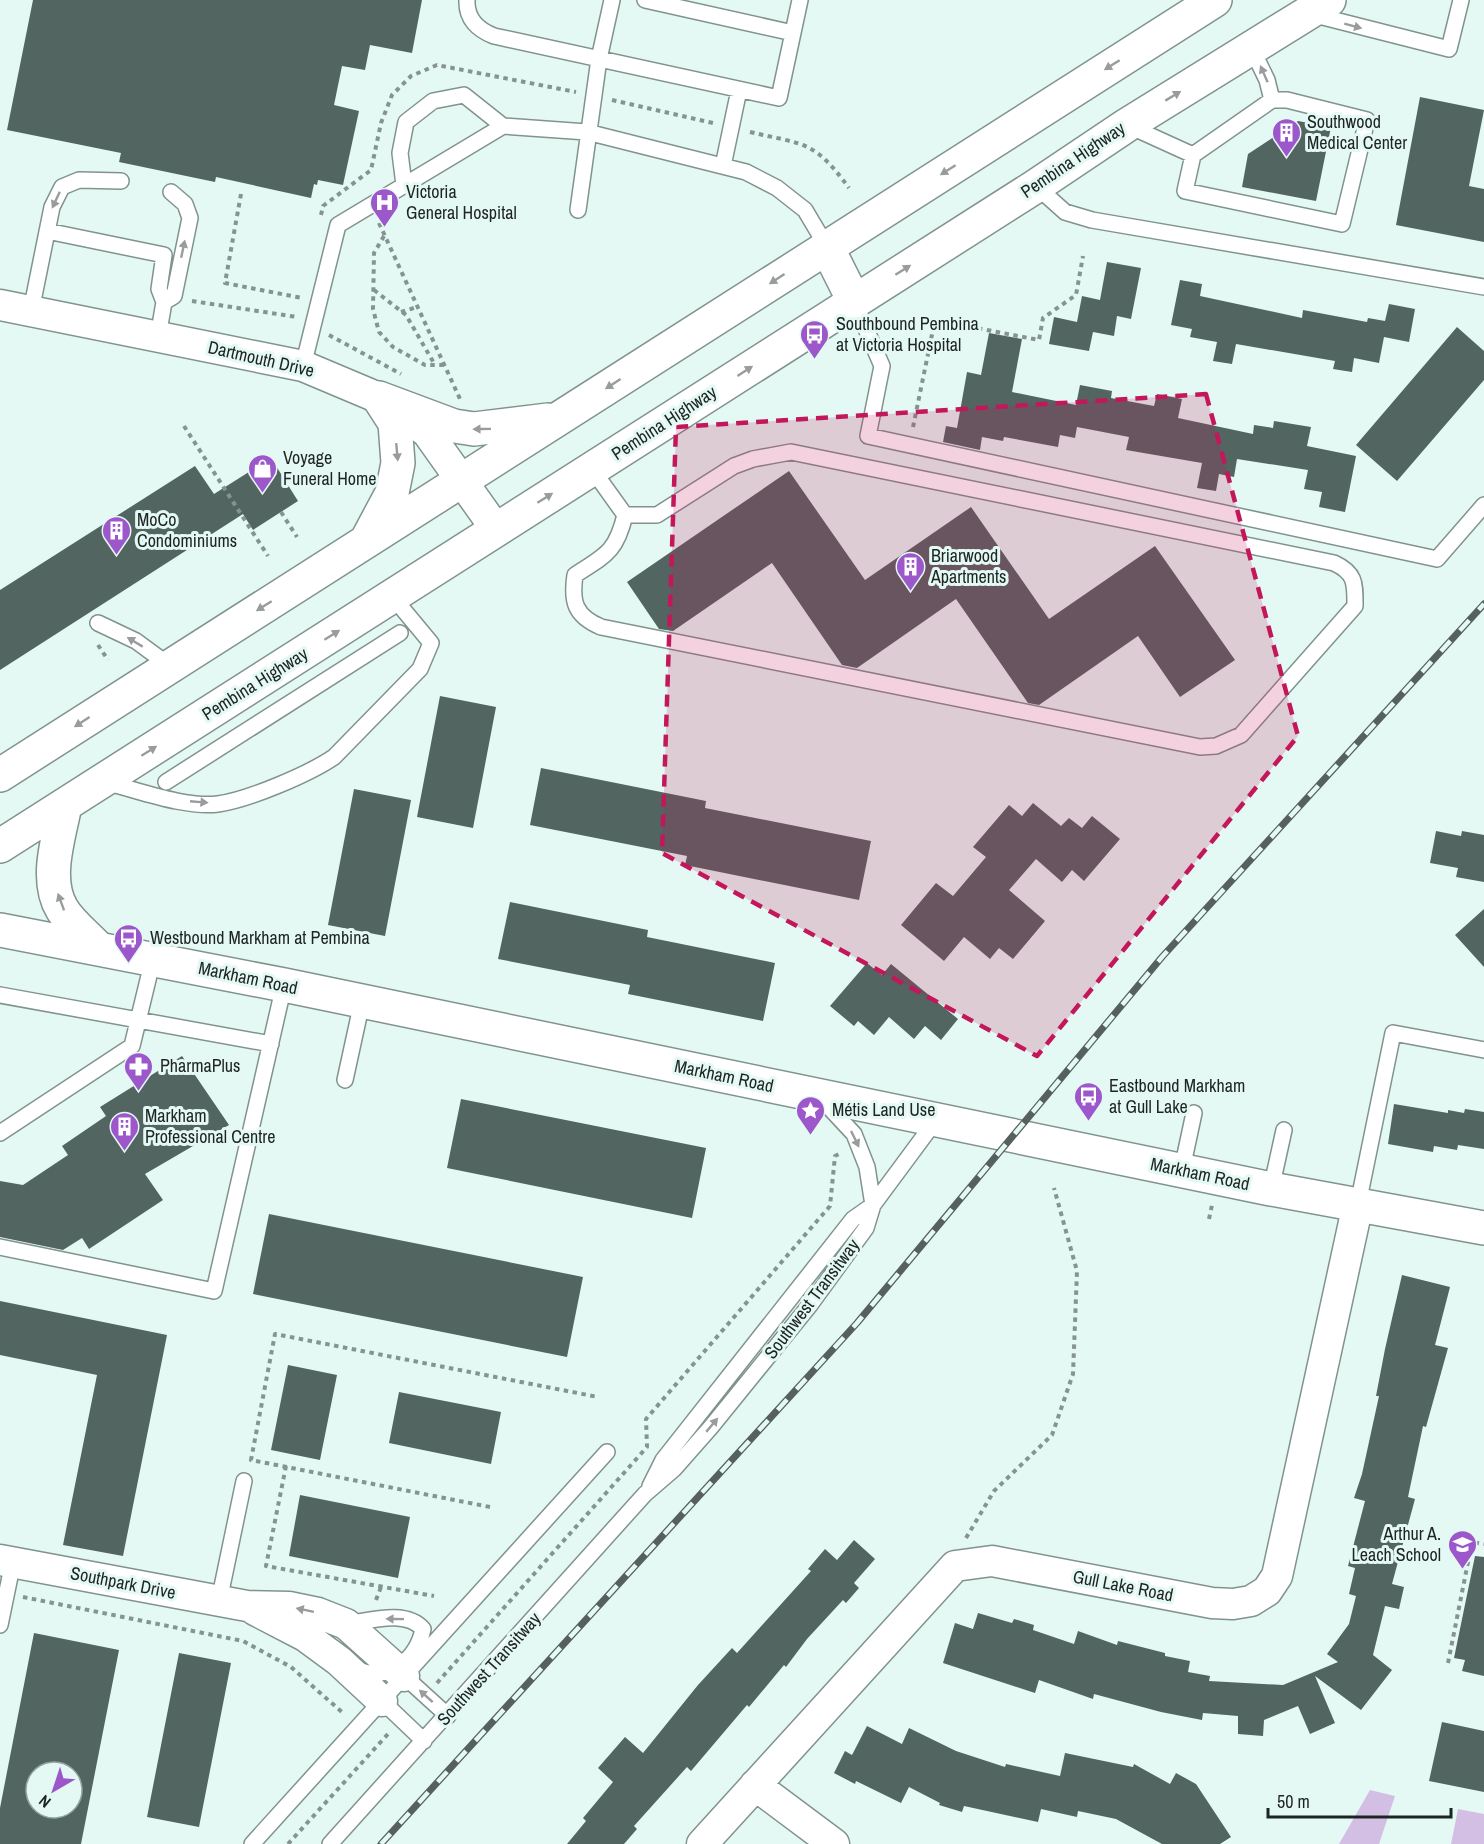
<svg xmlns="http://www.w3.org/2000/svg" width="1484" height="1844" viewBox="0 0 1484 1844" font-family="'Archivo Narrow',sans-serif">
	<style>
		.green { fill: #d3bfe4 }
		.building { fill: #536561; fill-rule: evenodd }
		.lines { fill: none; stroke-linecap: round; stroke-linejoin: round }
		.service-casing { stroke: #80938e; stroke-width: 18 }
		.minor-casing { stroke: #80938e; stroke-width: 33 }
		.tertiary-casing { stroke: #80938e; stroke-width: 36 }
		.primary-casing { stroke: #80938e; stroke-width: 36 }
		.path { stroke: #869490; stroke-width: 4; stroke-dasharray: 4.5 4.5; stroke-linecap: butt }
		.service { stroke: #fff; stroke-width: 15 }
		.minor { stroke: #fff; stroke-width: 30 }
		.tertiary { stroke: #fff; stroke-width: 33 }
		.primary { stroke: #fff; stroke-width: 33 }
		.rail-casing { stroke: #56615e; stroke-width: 7 }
		.rail { stroke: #e5f9f4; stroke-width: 4.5; stroke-dasharray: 14; stroke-linecap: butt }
		.oneway { fill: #999c9c }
		.marked { fill: #c2185b; fill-opacity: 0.2; stroke: #c2185b; stroke-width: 4.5; stroke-dasharray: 12 8; stroke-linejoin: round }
		.labels { text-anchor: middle; stroke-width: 6; stroke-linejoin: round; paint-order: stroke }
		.poi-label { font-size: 18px; fill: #1d2422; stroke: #e5f9f4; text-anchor: start }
		.street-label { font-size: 18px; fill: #1d2422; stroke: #e5f9f4 }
	</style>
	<rect width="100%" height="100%" fill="#e5f9f4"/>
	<!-- green -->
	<path class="green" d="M 1370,1790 L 1395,1796 L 1379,1844 L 1339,1844 Z
		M 1458,1809 L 1484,1814 L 1484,1844 L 1451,1844 Z"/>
	<!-- building -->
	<path class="building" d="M 33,0 L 422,0 L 412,53 L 370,45 L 365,70 L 342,66 L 334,105 L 359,111 L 343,185 L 318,180 L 317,185 L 314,184 L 311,198 L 216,177 L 215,182 L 119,162 L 121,153 L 7,130 Z
		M 1420,97 L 1484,110 L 1469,186 L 1484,189 L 1484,242 L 1396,225 Z
		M 1298,121 L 1331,127 L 1316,201 L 1242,187 L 1248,154 Z
		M 1107,262 L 1141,268 L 1131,319 L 1117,316 L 1114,336 L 1093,332 L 1089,351 L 1049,344 L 1054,317 L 1077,322 L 1082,296 L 1100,300 Z
		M 1180,280 L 1202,284 L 1200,296 L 1302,318 L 1303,310 L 1367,322 L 1368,318 L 1385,321 L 1389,304 L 1415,309 L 1409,342 L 1384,337 L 1379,363 L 1354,358 L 1352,372 L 1333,369 L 1335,361 L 1236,344 L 1232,364 L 1213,361 L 1217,342 L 1190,337 L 1192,329 L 1171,325 Z
		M 1457,327 L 1484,351 L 1484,380 L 1397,481 L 1356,445 Z
		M 989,333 L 1022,339 L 1012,392 L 1076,405 L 1080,385 L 1112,391 L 1111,398 L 1154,406 L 1157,394 L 1182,399 L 1178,418 L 1253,434 L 1254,425 L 1273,428 L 1274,421 L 1311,427 L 1307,446 L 1356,456 L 1345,512 L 1319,507 L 1322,492 L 1304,489 L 1308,470 L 1237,459 L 1234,477 L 1219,474 L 1216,491 L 1197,488 L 1202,463 L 1126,450 L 1129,437 L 1077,427 L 1075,438 L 1060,435 L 1058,447 L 1004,437 L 1003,441 L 982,437 L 980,450 L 943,442 L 946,426 L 957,428 L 967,372 L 981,375 Z
		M 271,458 L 298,501 L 253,530 L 243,514 L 0,670 L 0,590 L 195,466 L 214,494 Z
		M 789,471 L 865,580 L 971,507 L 1049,619 L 1155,546 L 1235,660 L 1180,697 L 1138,636 L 1039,705 L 1028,703 L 956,599 L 857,668 L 842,665 L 772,563 L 673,631 L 659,629 L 627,582 Z
		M 440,696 L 496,707 L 473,828 L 417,817 Z
		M 541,768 L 706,801 L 705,808 L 871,841 L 859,900 L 685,865 L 687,856 L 530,825 Z
		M 354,789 L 411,800 L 385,936 L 328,925 Z
		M 1033,803 L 1061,826 L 1069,818 L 1082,828 L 1092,816 L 1120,839 L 1084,881 L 1072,870 L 1062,882 L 1036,859 L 1009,890 L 1045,921 L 1013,959 L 999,948 L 990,959 L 964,937 L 944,961 L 901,925 L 936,883 L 953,896 L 986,857 L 973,847 L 1009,805 L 1022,816 Z
		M 1436,831 L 1461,836 L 1462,831 L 1484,835 L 1484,882 L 1456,877 L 1458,868 L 1430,863 Z
		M 510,902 L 648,930 L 647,937 L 775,963 L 763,1021 L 628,994 L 630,985 L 498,959 Z
		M 1484,909 L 1484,967 L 1455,935 Z
		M 867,963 L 882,975 L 891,964 L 958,1019 L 941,1040 L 925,1026 L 914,1039 L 889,1017 L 874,1035 L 858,1021 L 854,1026 L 830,1006 Z
		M 182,1056 L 229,1125 L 145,1174 L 163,1200 L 89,1249 L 82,1238 L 63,1250 L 0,1237 L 0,1181 L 23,1185 L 68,1155 L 62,1146 L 106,1116 L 100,1107 Z
		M 461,1099 L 706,1148 L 692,1218 L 447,1168 Z
		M 1394,1104 L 1448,1113 L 1448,1110 L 1464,1113 L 1465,1109 L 1484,1112 L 1484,1149 L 1458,1145 L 1457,1150 L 1434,1146 L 1433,1152 L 1388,1144 Z
		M 269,1214 L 583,1277 L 567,1357 L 253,1294 Z
		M 1402,1275 L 1450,1287 L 1435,1345 L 1448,1348 L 1426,1427 L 1423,1426 L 1408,1497 L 1415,1499 L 1392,1584 L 1404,1587 L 1399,1609 L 1385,1606 L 1373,1655 L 1392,1670 L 1361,1710 L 1315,1676 L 1335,1723 L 1310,1734 L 1298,1706 L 1264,1720 L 1263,1736 L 1238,1734 L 1238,1716 L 1203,1713 L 1202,1720 L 1161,1712 L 1094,1694 L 1093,1699 L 1039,1680 L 1035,1693 L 943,1663 L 955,1623 L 973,1629 L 978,1613 L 1012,1623 L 1014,1619 L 1034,1625 L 1033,1630 L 1074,1644 L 1078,1631 L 1117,1645 L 1118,1641 L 1165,1653 L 1165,1656 L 1190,1661 L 1188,1672 L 1210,1676 L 1209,1681 L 1283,1685 L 1338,1662 L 1327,1654 L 1349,1624 L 1356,1596 L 1349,1594 L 1355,1568 L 1348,1566 L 1365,1501 L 1354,1498 L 1362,1474 L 1379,1396 L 1376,1396 L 1385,1349 Z
		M 0,1301 L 167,1335 L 123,1556 L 63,1545 L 97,1375 L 0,1355 Z
		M 288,1365 L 337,1375 L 320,1460 L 271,1450 Z
		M 399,1392 L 501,1412 L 491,1464 L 389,1443 Z
		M 300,1495 L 410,1517 L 398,1578 L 289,1556 Z
		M 854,1540 L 875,1559 L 854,1583 L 859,1588 L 846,1603 L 843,1600 L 807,1639 L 786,1667 L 784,1665 L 749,1707 L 747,1705 L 691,1771 L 687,1767 L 634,1826 L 637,1829 L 624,1844 L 567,1844 L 586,1821 L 583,1818 L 613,1782 L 598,1768 L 625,1737 L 643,1753 L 698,1685 L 732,1648 L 737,1653 L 811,1571 L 808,1569 L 825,1549 L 837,1560 Z
		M 1475,1556 L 1484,1557 L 1484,1676 L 1462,1671 L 1465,1660 L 1454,1658 Z
		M 34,1633 L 119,1650 L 81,1844 L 0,1844 L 0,1808 ZM 36,1772 L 72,1772 L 72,1808 L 36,1808 Z
		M 179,1653 L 231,1663 L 199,1827 L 147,1817 Z
		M 1442,1722 L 1484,1731 L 1484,1792 L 1429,1781 Z
		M 867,1726 L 902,1744 L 909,1728 L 956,1751 L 1005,1767 L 1006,1764 L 1060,1776 L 1065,1753 L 1133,1767 L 1134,1764 L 1170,1784 L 1176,1773 L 1196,1784 L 1231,1837 L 1220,1844 L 1162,1844 L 1116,1819 L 1078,1811 L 1077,1817 L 1041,1809 L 1038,1822 L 964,1806 L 962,1812 L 939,1805 L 940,1803 L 909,1787 L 901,1803 L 856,1781 L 855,1784 L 834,1773 L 845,1751 L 852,1755 Z"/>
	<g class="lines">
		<defs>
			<path id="service" d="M 467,0 C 466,19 478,30 494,36 L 779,98 L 800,0
				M 645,0 L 793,33
				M 1311,14 L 1449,49 L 1461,0
				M 1252,49 L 1267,80 L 1272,100
				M 1272,100 L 1287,100 L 1367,120 L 1342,224 L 1185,191 L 1193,155 Z
				M 1127,125 L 1193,155
				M 723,166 L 739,90
				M 404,185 L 400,153 L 406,122 L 433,101 L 464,95 L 503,126
				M 1036,186 L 1065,212 L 1092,220 L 1484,287
				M 578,210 L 599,59 L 612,0
				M 47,231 L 164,255 L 159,289 L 164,302 L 158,337
				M 854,301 L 882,366 L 868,436 L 1437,559 L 1484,505
				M 164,302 L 174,296 L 190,218 L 185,204 L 171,192
				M 31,311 L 52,207 L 62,187 L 79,180 L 121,181
				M 303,366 L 338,225 L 503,126 L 587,132 L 746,172 L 777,188 L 805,210 L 827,247
				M 592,469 L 625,515 C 616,552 606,555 575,575 C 571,602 575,616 601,627 L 1200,747 L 1216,746 L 1241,735 L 1355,606 C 1355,584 1356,573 1334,563 L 791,452 L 753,459 L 734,466 L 657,515 L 625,515
				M 98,623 L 136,641 L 170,666
				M 104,782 C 138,790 184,808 218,804 C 248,800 309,774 334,757 L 420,669 L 431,643 L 392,596
				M 166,782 L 400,633
				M 0,995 L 271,1044
				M 345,1080 L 362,1002
				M 0,1133 L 132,1046 L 153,959
				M 1182,1169 L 1194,1113
				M 1271,1189 L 1284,1130
				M 1358,1204 L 1393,1033 L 1484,1050
				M 0,1247 L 214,1291 L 284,985
				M 650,1486 L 663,1460 L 853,1219 L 873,1205 L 936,1120
				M 219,1601 L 244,1481
				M 346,1624 C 369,1621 406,1609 423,1629 C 417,1659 388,1683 358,1670
				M 0,1625 L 13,1562
				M 404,1676 L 448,1716
				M 382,1701 L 424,1741
				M 252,1844 L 607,1452
				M 330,1844 L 645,1494 L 674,1469 L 711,1427 L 810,1305 L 866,1228 L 873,1205 L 867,1167 L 854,1134 L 826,1104"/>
			<path id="minor" d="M 0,305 L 303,366 L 379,398 L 427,432 L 496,529
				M 0,1560 L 247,1606 L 289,1607 L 318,1613 L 346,1624 L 404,1676
				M 255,1610 L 305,1636 L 339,1661 L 382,1701
				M 755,1785 L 834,1844
				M 702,1844 L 955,1566 L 992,1561 L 1212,1603 L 1233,1604 L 1251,1601 L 1267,1591 L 1277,1576 L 1358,1204"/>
			<path id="tertiary" d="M 0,930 L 284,985 L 1271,1189 L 1484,1228"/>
			<path id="primary" d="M 827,247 L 854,301
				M 379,398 L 454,426 L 474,429 L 548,420
				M 368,538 L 392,493 L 398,463 L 395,423 L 379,398
				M 0,775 L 1215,0
				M 65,805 C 59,837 44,879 62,909 C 70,923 86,935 97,947
				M 0,846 L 1036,186 L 1127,125 L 1329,0"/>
		</defs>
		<!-- service casing -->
		<use href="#service" class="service-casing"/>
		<!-- minor casing -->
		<use href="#minor" class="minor-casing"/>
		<!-- tertiary casing -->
		<use href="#tertiary" class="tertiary-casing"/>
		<!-- primary casing -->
		<use href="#primary" class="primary-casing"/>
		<!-- path -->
		<path class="path" d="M 612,100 L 713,123
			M 750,132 C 805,145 814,140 849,188
			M 241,194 L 225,283 L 302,298
			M 321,215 L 323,206 L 371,170 L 381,123 L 392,95 L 411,76 L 437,65 L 576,92
			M 379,223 L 460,399
			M 384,236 L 374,253 L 373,309 L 379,332 L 393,347 L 425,365 L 445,365
			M 374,290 L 406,315 L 435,365
			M 192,301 L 297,317
			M 401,312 L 417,307
			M 329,335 L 401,374
			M 184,426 L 268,556
			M 913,427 L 935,320 L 1039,340 L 1043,318 L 1076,295 L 1083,256
			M 281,512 L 297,537
			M 98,645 L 108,660
			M 1209,1219 L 1212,1205
			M 286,1466 L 266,1566 L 434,1596
			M 490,1507 L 251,1460 L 275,1334 L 598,1397
			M 966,1538 L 994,1491 L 1052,1435 L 1073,1374 L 1077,1271 L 1054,1188
			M 23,1597 L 243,1641 L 291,1667 L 344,1714
			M 376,1600 L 381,1587
			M 1448,1663 L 1472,1542 L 1484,1544
			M 437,1683 L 647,1447 L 646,1419 L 830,1206 L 835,1156 L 841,1153
			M 288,1844 L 388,1734"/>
		<!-- service -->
		<use href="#service" class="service"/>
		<!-- minor -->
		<use href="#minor" class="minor"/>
		<!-- tertiary -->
		<use href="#tertiary" class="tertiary"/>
		<!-- primary -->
		<use href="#primary" class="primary"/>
		<defs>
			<path id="rail" d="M 381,1844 L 857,1323 L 1162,957 L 1484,604"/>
		</defs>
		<!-- rail casing -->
		<use href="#rail" class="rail-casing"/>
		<!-- rail -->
		<use href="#rail" class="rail"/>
	</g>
	<!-- one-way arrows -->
	<defs><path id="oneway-solid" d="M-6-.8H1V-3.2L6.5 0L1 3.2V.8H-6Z" transform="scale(1.5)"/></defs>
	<g class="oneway">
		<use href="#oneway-solid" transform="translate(1353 26) rotate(15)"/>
		<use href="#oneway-solid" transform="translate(1112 65) rotate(148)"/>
		<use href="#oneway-solid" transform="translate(1264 74) rotate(-114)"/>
		<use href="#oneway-solid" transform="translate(1173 96) rotate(-31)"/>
		<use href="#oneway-solid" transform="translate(948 170) rotate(148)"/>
		<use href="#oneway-solid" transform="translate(56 200) rotate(115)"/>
		<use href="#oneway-solid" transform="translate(183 249) rotate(-78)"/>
		<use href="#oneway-solid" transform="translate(903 270) rotate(-32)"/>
		<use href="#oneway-solid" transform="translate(777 279) rotate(147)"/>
		<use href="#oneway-solid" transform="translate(745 371) rotate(-33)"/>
		<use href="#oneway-solid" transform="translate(613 384) rotate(147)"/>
		<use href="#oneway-solid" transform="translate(482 429) rotate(179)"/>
		<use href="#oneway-solid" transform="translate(397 452) rotate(85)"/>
		<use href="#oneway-solid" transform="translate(545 498) rotate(-32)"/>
		<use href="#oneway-solid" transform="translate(264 606) rotate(148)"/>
		<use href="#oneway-solid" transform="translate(332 635) rotate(-32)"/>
		<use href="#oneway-solid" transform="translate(135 642) rotate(-149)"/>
		<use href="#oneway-solid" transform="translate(82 722) rotate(147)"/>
		<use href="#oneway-solid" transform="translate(149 751) rotate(-32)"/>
		<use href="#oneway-solid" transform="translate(199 802) rotate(5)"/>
		<use href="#oneway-solid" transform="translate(61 902) rotate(-110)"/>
		<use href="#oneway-solid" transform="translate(855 1139) rotate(64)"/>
		<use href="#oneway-solid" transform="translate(712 1425) rotate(-50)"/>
		<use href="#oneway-solid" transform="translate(305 1610) rotate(-168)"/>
		<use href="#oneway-solid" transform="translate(395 1619) rotate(-179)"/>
		<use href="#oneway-solid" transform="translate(426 1696) rotate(-138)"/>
	</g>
	<!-- marked area -->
	<path class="marked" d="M 1206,394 L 1298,736 L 1037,1056 L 662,853 L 676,427 Z"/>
	<!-- icons -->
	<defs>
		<symbol id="building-pin" viewBox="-11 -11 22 30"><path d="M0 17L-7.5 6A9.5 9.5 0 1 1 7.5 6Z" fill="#9c57cb" stroke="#e5f9f4"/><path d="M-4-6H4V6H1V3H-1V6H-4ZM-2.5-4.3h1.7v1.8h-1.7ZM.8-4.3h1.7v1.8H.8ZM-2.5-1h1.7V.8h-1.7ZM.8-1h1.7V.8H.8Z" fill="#fff"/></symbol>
		<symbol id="hospital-pin" viewBox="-11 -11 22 30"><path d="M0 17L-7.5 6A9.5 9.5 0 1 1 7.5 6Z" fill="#9c57cb" stroke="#e5f9f4"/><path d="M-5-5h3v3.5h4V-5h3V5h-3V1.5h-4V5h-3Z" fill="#fff"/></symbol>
		<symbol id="bus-pin" viewBox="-11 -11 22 30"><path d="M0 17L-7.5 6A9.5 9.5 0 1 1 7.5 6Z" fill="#9c57cb" stroke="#e5f9f4"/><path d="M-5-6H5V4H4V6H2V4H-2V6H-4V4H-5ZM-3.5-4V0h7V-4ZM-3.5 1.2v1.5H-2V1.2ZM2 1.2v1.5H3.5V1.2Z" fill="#fff"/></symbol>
		<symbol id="shop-pin" viewBox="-11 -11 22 30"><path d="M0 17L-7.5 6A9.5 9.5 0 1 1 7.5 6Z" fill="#9c57cb" stroke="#e5f9f4"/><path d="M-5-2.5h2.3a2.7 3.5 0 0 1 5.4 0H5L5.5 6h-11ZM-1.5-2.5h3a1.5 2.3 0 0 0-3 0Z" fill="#fff"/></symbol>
		<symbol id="pharmacy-pin" viewBox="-11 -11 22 30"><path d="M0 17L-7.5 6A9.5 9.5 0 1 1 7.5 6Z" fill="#9c57cb" stroke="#e5f9f4"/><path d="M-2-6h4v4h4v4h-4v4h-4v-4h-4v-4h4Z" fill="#fff"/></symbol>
		<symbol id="sight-pin" viewBox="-11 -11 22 30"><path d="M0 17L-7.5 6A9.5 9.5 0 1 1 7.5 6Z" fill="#9c57cb" stroke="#e5f9f4"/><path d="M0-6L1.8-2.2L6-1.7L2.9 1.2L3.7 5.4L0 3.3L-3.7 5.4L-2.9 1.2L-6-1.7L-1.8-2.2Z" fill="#fff"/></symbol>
		<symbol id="school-pin" viewBox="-11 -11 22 30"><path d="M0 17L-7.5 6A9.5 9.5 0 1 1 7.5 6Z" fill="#9c57cb" stroke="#e5f9f4"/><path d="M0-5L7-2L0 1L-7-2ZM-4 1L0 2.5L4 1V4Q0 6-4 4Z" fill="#fff"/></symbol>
	</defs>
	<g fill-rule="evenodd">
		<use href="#building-pin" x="1270" y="116" width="33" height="45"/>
		<use href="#hospital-pin" x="368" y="186" width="33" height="45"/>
		<use href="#bus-pin" x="798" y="318" width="33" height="45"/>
		<use href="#shop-pin" x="246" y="452" width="33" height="45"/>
		<use href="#building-pin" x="100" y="514" width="33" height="45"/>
		<use href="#building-pin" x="894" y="550" width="33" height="45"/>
		<use href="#bus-pin" x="112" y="922" width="33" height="45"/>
		<use href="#pharmacy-pin" x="122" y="1050" width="33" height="45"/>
		<use href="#bus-pin" x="1072" y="1080" width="33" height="45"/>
		<use href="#sight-pin" x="794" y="1094" width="33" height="45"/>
		<use href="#building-pin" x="108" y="1110" width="33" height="45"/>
		<use href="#school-pin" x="1446" y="1528" width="33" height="45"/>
	</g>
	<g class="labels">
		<!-- poi labels -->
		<g class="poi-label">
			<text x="1307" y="128">Southwood<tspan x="1307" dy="21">Medical Center</tspan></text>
			<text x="406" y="198">Victoria<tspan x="406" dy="21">General Hospital</tspan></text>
			<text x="836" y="330">Southbound Pembina<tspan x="836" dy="21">at Victoria Hospital</tspan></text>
			<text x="283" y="464">Voyage<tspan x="283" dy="21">Funeral Home</tspan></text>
			<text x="137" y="526">MoCo<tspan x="137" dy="21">Condominiums</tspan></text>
			<text x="931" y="562">Briarwood<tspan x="931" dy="21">Apartments</tspan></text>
			<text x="150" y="944">Westbound Markham at Pembina</text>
			<text x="160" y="1072">PharmaPlus</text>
			<text x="1109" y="1092">Eastbound Markham<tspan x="1109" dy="21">at Gull Lake</tspan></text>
			<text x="832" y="1116">Métis Land Use</text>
			<text x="145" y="1122">Markham<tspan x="145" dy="21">Professional Centre</tspan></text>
			<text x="1441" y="1540" text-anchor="end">Arthur A.<tspan x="1441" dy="21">Leach School</tspan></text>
		</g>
		<!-- street labels -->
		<g class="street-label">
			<text transform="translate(1073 160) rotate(-34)" y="6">Pembina Highway</text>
			<text transform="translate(261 359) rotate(13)" y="6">Dartmouth Drive</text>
			<text transform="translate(664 423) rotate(-33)" y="6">Pembina Highway</text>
			<text transform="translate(255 684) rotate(-32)" y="6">Pembina Highway</text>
			<text transform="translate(248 978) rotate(12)" y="6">Markham Road</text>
			<text transform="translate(724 1076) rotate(12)" y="6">Markham Road</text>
			<text transform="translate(1200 1174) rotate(12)" y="6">Markham Road</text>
			<text transform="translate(812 1299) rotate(-53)" y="6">Southwest Transitway</text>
			<text transform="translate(123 1583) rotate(11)" y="6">Southpark Drive</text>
			<text transform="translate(1123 1586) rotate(11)" y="6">Gull Lake Road</text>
			<text transform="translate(489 1669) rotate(-48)" y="6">Southwest Transitway</text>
		</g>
	</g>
	<!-- north arrow -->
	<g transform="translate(54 1790) rotate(219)"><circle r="28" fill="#e5f9f4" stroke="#95a4a0" stroke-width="1.5"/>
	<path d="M0-4.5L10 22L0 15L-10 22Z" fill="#9c57cb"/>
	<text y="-9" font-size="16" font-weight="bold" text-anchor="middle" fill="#1d2422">N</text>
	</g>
	<!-- scale -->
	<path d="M1268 1808v9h183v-9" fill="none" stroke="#1d2422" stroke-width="3"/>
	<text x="1277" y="1808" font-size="18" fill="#1d2422" stroke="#e5f9f4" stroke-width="4.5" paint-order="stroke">50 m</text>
</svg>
